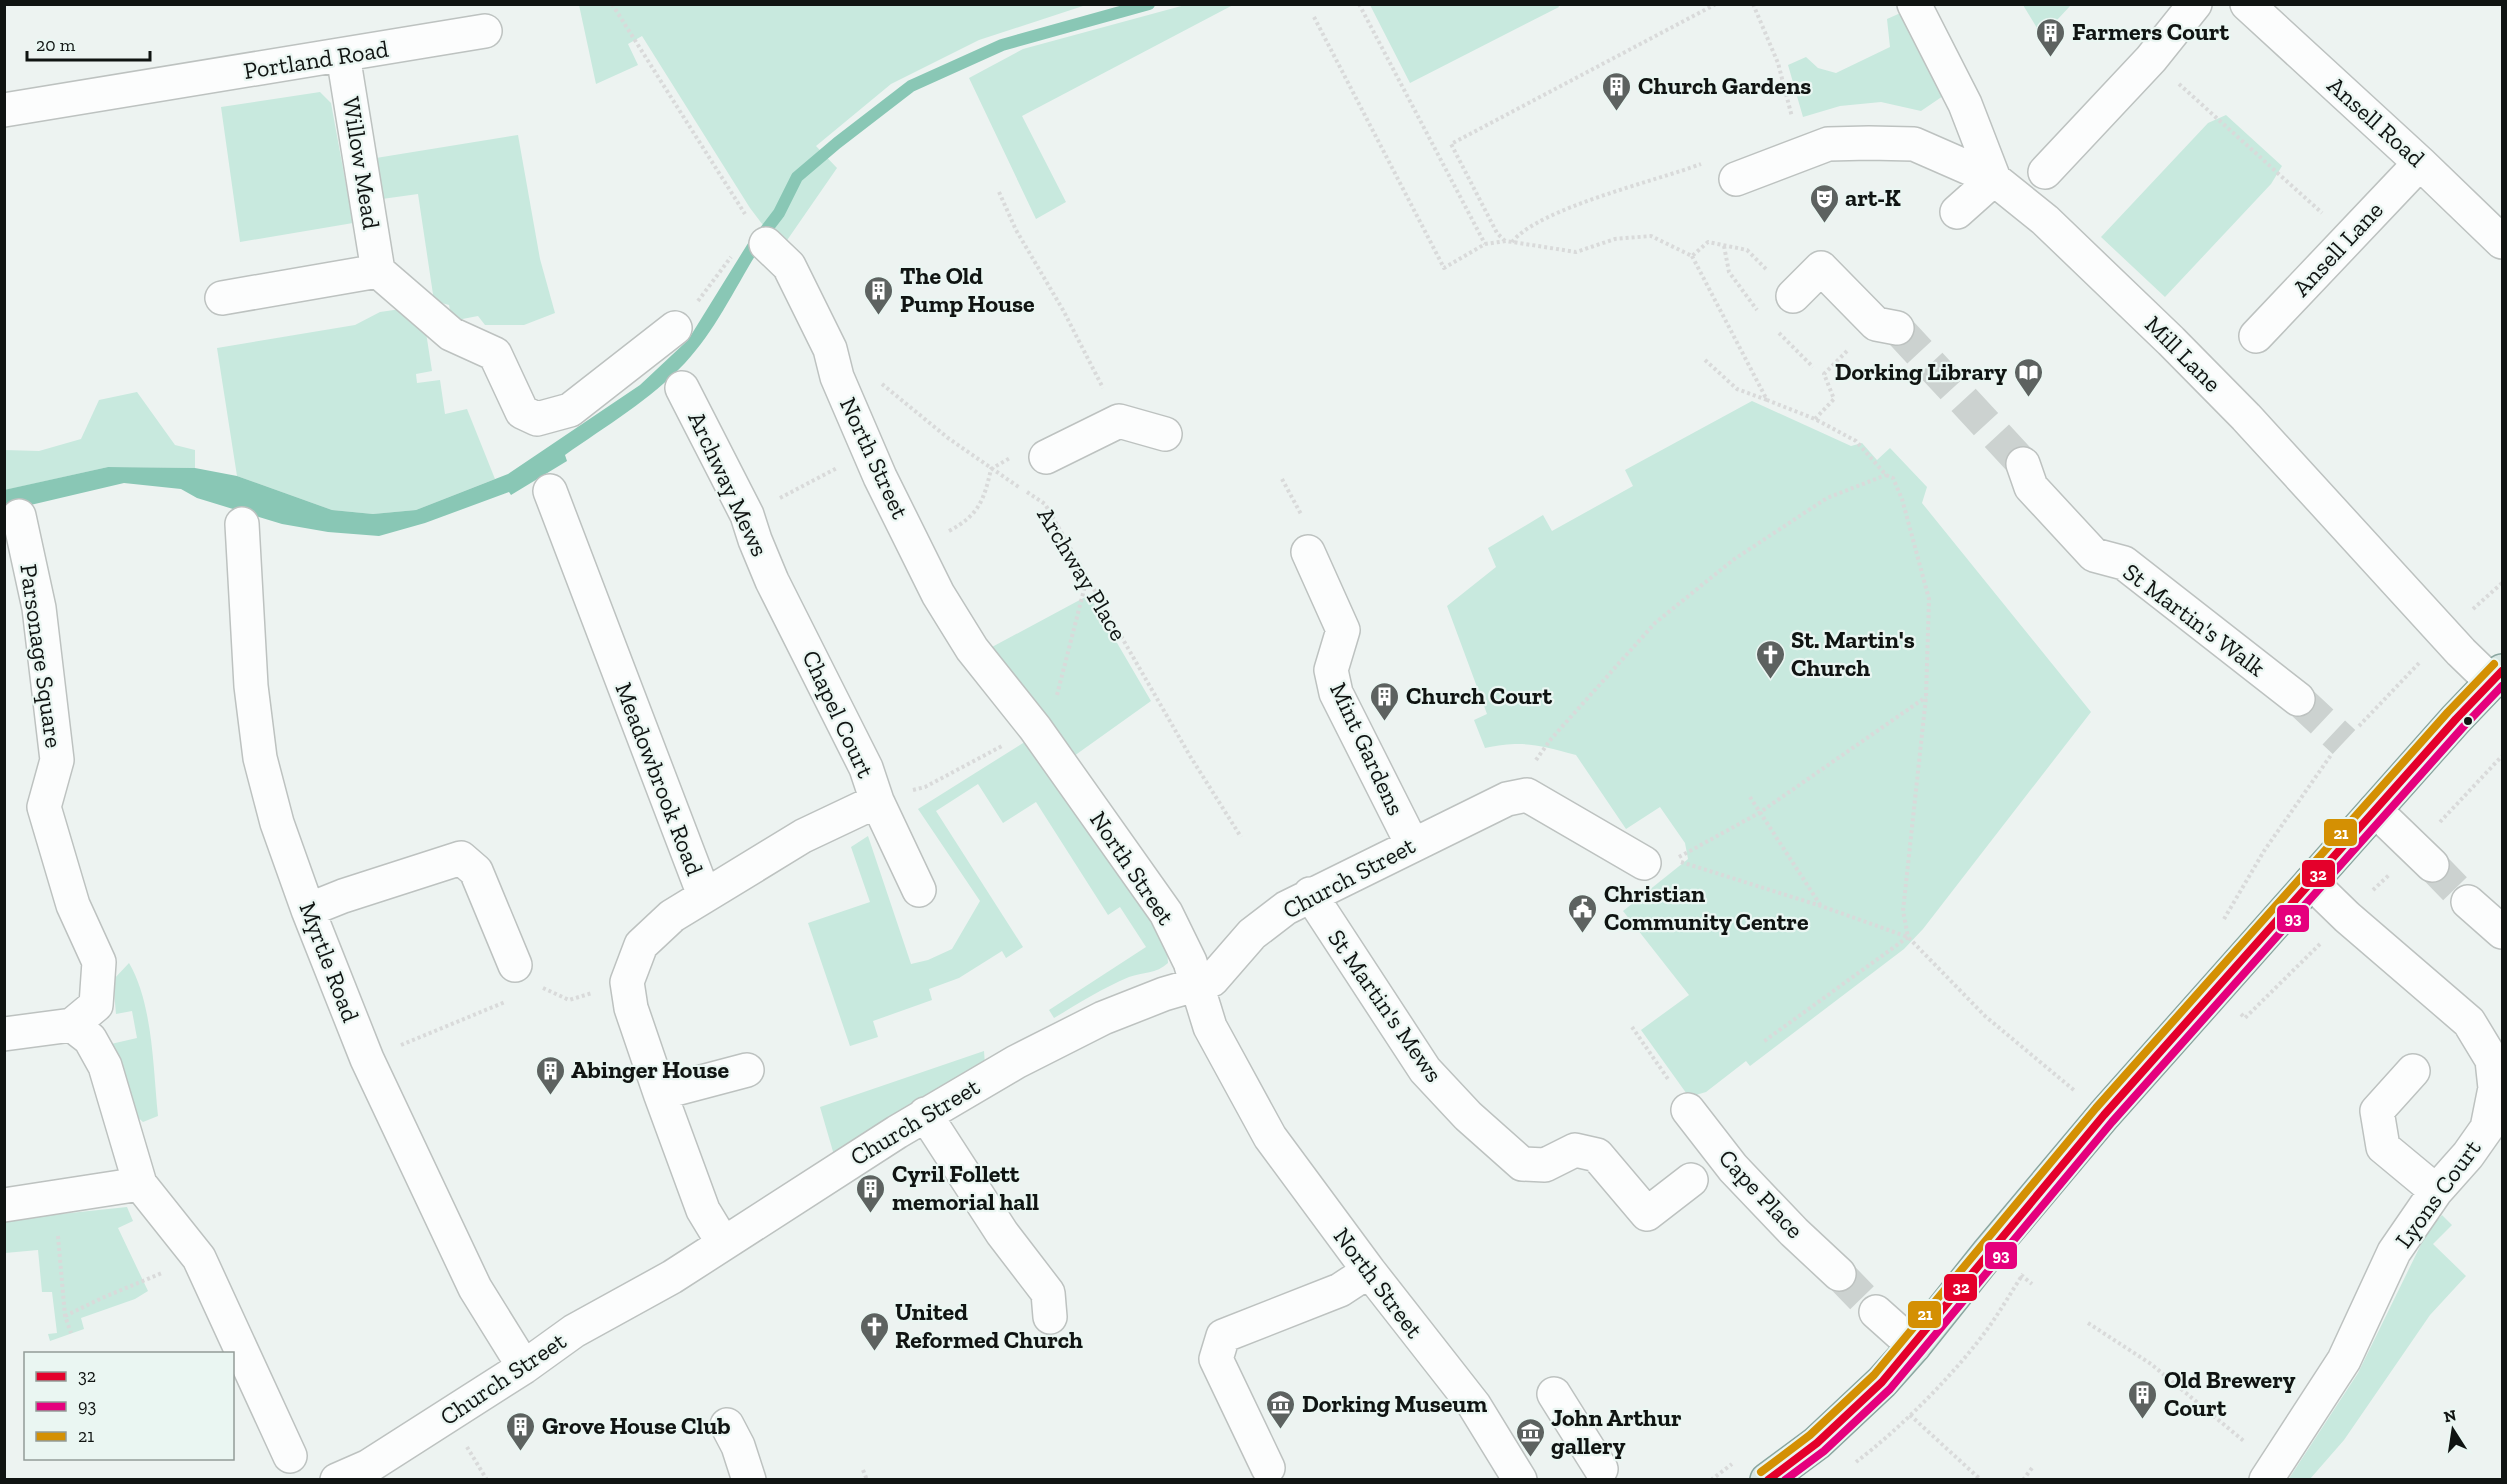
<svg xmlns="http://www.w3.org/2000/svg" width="2507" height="1484" viewBox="0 0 2507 1484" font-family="'Zilla Slab',serif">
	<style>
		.green { fill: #c8e9de }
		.water { fill: #89c7b5 }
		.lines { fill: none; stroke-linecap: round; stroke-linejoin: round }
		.stream { stroke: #89c7b5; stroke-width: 12 }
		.minor-tunnel { stroke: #ccd2d0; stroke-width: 33; stroke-dasharray: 33 16; stroke-linecap: butt }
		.minor-casing { stroke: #bdc2c0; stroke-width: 36 }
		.major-casing { stroke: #8aa6a0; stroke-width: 36 }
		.path { stroke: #d9dada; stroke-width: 4; stroke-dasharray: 3 3; stroke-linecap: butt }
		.minor { stroke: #fcfdfd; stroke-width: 33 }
		.major { stroke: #d9e7e4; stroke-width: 33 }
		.bus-1-casing { stroke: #eaf6f2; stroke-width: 12 }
		.bus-2-casing { stroke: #eaf6f2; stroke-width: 12 }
		.bus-3-casing { stroke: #eaf6f2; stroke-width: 12 }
		.bus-1 { stroke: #e4002b; stroke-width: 8 }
		.bus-2 { stroke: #e5007d; stroke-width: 8 }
		.bus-3 { stroke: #d49003; stroke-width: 8 }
		.bus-dot { fill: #101412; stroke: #eaf6f2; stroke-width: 2 }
		.labels { text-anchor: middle; stroke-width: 4.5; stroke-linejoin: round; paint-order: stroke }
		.poi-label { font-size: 24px; font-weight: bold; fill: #101412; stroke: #eaf6f2; text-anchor: start }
		.street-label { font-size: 24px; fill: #101412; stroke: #eaf6f2 }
		.line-badge { stroke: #eaf6f2; stroke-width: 2 }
		.badge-label { font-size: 16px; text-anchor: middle; font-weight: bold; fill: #fff }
	</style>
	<rect width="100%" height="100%" fill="#edf3f1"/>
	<!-- green -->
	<path class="green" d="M 579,5 L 1086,5 L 979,40 L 891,84 L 816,146 L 837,168 L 781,249 L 750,208 L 642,36 L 628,44 L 638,65 L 596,84 Z
		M 1185,5 L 1233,5 L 1022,116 L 1066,202 L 1036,219 L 969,78 L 1023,49 Z
		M 1558,5 L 1559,7 L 1410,83 L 1370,5 Z
		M 2023,5 L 2071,5 L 2044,34 L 2037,28 Z
		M 1905,11 L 1943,96 L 1921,111 L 1881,102 L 1840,106 L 1803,117 L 1788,65 L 1806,57 L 1818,68 L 1836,73 L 1890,47 L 1887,19 Z
		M 320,92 L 331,103 L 353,223 L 240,242 L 221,107 Z
		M 2226,115 L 2282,166 L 2271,184 L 2165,297 L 2101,237 L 2208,123 Z
		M 518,135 L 540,259 L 555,313 L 524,325 L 485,325 L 478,316 L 452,321 L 449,305 L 434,301 L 418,194 L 382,199 L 376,158 Z
		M 401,309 L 425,326 L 432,371 L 416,374 L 417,383 L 440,380 L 445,414 L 467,409 L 495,479 L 416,510 L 373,514 L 332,510 L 237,476 L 217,348 L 355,325 L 380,312 Z
		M 137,392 L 175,445 L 195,450 L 195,468 L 108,467 L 5,490 L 4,450 L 39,451 L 81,439 L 99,400 Z
		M 1752,401 L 1851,446 L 1862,443 L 1877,460 L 1890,448 L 1927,487 L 1922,503 L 2091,712 L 1923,929 L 1904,949 L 1750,1066 L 1746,1061 L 1706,1092 L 1689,1097 L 1641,1030 L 1689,995 L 1623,911 L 1688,859 L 1685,843 L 1660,807 L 1626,829 L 1576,755 C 1539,745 1523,740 1485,748 L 1474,720 L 1487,714 L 1447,606 L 1496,567 L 1488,548 L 1543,515 L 1552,531 L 1633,486 L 1625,470 Z
		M 1089,595 L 1151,701 L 1067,761 L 992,647 Z
		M 1031,738 L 1140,892 L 1167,949 L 1168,963 C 1156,974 1143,972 1129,977 C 1103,988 1079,1003 1054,1018 L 1049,1010 L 1146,947 L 1120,907 L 1108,915 L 1036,802 L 1003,823 L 978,784 L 936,811 L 1023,947 L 1006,958 L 1002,951 L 959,978 L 929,989 L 932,1000 L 873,1021 L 878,1037 L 850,1046 L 808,923 L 870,902 L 851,847 L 868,836 L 911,964 L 928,960 L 952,949 L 980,901 L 918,809 Z
		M 129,963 C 153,1004 153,1068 158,1116 L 143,1122 L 124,1105 L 111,1044 L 137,1038 L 132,1011 L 116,1014 L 113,980 Z
		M 984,1051 L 985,1065 L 834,1155 L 820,1107 Z
		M 127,1207 L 133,1221 L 118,1228 L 148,1291 L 135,1299 L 81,1318 L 84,1329 L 50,1341 L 48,1334 L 57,1333 L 52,1292 L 42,1292 L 38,1250 L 5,1253 L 4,1220 Z
		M 2442,1215 L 2452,1225 L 2433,1244 L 2466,1276 L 2430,1315 L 2344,1440 L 2310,1479 L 2288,1480 L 2358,1373 L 2429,1228 Z"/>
	<!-- water -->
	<path class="water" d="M 750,240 L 758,251 C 735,288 715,331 685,363 C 650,400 606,426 565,455 L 567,461 L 511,495 L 509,492 L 425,523 L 379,536 L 328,532 L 282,524 L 197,498 L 181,489 L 124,483 L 5,511 L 4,490 L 108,467 L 195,468 L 237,476 L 332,510 L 373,514 L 416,510 L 508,474 L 640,385 L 688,340 Z"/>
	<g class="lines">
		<!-- stream -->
		<path class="stream" d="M 759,239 L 779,213 L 797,177 L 837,143 L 911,86 L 1002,45 L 1149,4"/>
		<!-- minor-tunnel -->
		<path class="minor-tunnel" d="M 1897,328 L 2023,464
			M 2298,699 L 2344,742
			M 2432,865 L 2468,902
			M 1839,1274 L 1876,1312"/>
		<defs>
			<path id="minor" d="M 1914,4 L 1965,104 L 1994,179 L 2045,220 L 2171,341 L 2246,417 L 2461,652 L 2492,682
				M 2247,4 L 2420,163 L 2502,242
				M 343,55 L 378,271
				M 4,110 L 485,31
				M 2045,172 L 2151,59 L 2195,4
				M 1736,179 L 1828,144 L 1869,143 L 1914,144 L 1994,179 L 1957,212
				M 766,244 L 789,266 L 830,349 L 837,377 L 880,477 L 938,594 L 972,649 L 1035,728 L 1166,913 L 1190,962 L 1210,1027 L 1270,1137 L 1369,1271 L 1474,1405 L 1520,1480
				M 378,271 L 451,334 L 495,354 L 522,412 L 537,419 L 570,410 L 675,328
				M 1793,296 L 1821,268 L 1876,324 L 1897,328
				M 222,298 L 378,271
				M 2256,336 L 2420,163
				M 682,388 L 747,515 L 755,540 L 772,581 L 866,768 L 877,801 L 803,836 L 672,916 L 641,945 L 627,982 L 631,1008 L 660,1093 L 703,1210 L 723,1243
				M 1046,457 L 1119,421 L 1165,434
				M 2023,464 L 2031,487 L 2094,555 L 2124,563 L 2298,699
				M 550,491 L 704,895
				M 242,524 L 251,686 L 260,758 L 277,823 L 308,910 L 367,1059 L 475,1288 L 524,1367
				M 1308,552 L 1343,630 L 1331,670 L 1336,693 L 1412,844
				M 877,801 L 919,890
				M 2375,810 L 2432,865
				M 1310,894 L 1425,1070 L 1468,1116 L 1522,1164 L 1545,1165 L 1575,1150 L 1597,1155 L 1647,1214 L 1691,1180
				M 2468,902 L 2502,932
				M 308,910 L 343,896 L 461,858 L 476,871 L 515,965
				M 72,1025 L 90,1039 L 105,1066 L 140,1184 L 199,1258 L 290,1456
				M 4,1034 L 72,1025 L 96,1005 L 99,962 L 73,905 L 44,807 L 57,760 L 39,608 L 19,516
				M 2413,1071 L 2377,1111 L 2383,1147 L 2436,1191
				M 660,1093 L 747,1070
				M 1688,1110 L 1733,1168 L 1794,1232 L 1839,1274
				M 925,1114 L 1002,1233 L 1048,1293 L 1050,1317
				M 4,1205 L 140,1184
				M 1876,1312 L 1914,1346
				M 1554,1394 L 1601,1469
				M 727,1425 L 738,1446 L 749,1480
				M 1268,1468 L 1216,1359 L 1223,1336 L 1340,1290 L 1369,1271
				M 337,1480 L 369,1466 L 524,1367 L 574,1331 L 672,1277 L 897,1132 L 1016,1062 L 1103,1018 L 1164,994 L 1212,980 L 1252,934 L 1286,908 L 1507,799 L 1527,795 L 1644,863
				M 2266,1480 L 2344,1360 L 2394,1252 L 2436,1191 L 2468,1155 L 2487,1128 L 2495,1088 L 2492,1060 L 2469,1022 L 2347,917 L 2311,882"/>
			<path id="major" d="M 1767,1480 L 1817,1443 L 1882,1382 L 1914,1346 L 1989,1252 L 2104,1115 L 2456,719 L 2502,671"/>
		</defs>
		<!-- minor casing -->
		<use href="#minor" class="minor-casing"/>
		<!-- major casing -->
		<use href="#major" class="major-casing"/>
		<!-- path -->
		<path class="path" d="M 612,4 L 745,214
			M 1359,4 L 1485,244
			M 1753,4 L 1778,63 L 1792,117
			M 1314,17 L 1444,268 L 1485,244 L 1506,241 L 1576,252 L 1615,239 L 1651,236 L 1692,256 L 1708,242 L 1747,250 L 1767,270
			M 2179,84 L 2322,213
			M 999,192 L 1016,230 L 1063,310 L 1103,388
			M 1505,241 L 1497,233 L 1451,144 L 1716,4
			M 1512,242 C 1539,208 1656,181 1701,164
			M 1724,246 L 1729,272 L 1757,310
			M 1692,256 L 1767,400 L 1815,419 L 1856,441 L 1886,475 L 1893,478 L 1902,499 L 1929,599 L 1926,697 L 1903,911 L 1908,937 L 1763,1042
			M 698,301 L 731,257
			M 1779,333 L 1813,367
			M 1705,360 L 1737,389 L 1767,400
			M 882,384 L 948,438 L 1020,488
			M 1815,419 L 1834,399 L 1824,374 L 1849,349
			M 1282,479 L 1302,516
			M 1027,492 L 1045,504 L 1190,756 L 1241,837
			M 780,498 L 837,468
			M 949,531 C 979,515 984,500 991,469 L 1010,458
			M 2473,609 L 2502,583
			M 1057,695 L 1087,578
			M 2359,726 L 2421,661
			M 1536,760 L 1551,739 L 1655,623 L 1733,560 L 1827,498 L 1886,475
			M 913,790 L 925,787 L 1002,746
			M 1750,797 L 1821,906
			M 2440,822 L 2502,756
			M 1679,857 L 1759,813 L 1926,697
			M 1681,862 L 1821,906 L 1908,937 L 1985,1016 L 2075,1091
			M 2373,890 L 2389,875
			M 2224,919 L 2264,851 L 2331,755
			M 543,988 L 569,1000 L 592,993
			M 2241,1014 L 2245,1018 L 2321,943
			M 1632,1027 L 1668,1079
			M 401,1045 L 505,1002
			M 58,1236 L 65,1316 L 71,1333
			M 2021,1275 L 2032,1284
			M 65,1316 L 102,1298 L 162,1273
			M 2088,1323 L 2151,1364 L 2245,1442
			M 1910,1415 L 1981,1480
			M 467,1447 L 487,1480
			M 1856,1462 C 1901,1428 1958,1371 1991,1324 C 2002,1308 2012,1291 2023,1274
			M 863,1470 L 867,1480
			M 1711,1480 L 1732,1464
			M 2023,1480 L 2032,1468"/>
		<!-- minor -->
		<use href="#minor" class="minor"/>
		<!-- major -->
		<use href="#major" class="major"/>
		<defs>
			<path id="bus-1" d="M 1768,1480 L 1817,1443 L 1882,1382 L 2104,1115 L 2456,719 L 2502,671"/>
			<path id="bus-2" d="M 1785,1480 L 1824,1451 L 1890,1389 L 2112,1122 L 2464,726 L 2502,686"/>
			<path id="bus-3" d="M 1761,1472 L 1810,1435 L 1874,1375 L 2096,1108 L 2448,712 L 2494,664"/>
		</defs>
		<!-- bus-1 casing -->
		<use href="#bus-1" class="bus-1-casing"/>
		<!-- bus-2 casing -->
		<use href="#bus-2" class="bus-2-casing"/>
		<!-- bus-3 casing -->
		<use href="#bus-3" class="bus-3-casing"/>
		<!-- bus-1 -->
		<use href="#bus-1" class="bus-1"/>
		<!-- bus-2 -->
		<use href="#bus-2" class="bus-2"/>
		<!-- bus-3 -->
		<use href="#bus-3" class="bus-3"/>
	</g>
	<!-- icons -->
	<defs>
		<symbol id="building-pin" viewBox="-11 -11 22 30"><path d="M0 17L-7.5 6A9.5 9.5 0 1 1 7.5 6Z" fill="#5d6260" stroke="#eaf6f2"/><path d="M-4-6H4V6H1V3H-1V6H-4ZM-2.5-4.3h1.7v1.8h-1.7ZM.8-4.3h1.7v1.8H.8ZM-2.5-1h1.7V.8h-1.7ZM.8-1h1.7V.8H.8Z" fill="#fff"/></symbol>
		<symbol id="theatre-pin" viewBox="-11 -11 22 30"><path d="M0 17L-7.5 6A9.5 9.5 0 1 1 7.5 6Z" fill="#5d6260" stroke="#eaf6f2"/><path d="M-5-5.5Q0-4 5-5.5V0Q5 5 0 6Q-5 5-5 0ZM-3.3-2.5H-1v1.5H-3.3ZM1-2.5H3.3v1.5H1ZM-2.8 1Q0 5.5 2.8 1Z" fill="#fff"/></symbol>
		<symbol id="library-pin" viewBox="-11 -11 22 30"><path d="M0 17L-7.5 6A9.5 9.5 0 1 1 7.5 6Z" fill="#5d6260" stroke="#eaf6f2"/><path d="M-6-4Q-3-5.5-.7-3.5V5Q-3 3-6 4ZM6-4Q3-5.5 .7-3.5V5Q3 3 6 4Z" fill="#fff"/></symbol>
		<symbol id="church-pin" viewBox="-11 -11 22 30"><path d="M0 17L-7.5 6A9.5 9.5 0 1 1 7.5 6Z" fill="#5d6260" stroke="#eaf6f2"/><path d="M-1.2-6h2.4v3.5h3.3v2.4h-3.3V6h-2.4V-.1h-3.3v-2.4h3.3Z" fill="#fff"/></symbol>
		<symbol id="civic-pin" viewBox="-11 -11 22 30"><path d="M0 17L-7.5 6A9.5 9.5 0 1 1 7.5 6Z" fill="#5d6260" stroke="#eaf6f2"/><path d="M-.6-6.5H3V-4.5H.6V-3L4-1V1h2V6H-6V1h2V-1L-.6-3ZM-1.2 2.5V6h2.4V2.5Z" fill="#fff"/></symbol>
		<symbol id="museum-pin" viewBox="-11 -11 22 30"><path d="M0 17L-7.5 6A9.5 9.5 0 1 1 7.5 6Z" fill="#5d6260" stroke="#eaf6f2"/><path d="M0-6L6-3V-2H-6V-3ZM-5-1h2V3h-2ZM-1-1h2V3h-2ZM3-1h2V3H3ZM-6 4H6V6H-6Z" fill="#fff"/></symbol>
	</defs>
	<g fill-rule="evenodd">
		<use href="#building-pin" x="2034" y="16" width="33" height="45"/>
		<use href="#building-pin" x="1600" y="70" width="33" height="45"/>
		<use href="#theatre-pin" x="1808" y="182" width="33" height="45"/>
		<use href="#building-pin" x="862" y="274" width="33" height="45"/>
		<use href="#library-pin" x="2012" y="356" width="33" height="45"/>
		<use href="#church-pin" x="1754" y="638" width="33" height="45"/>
		<use href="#building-pin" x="1368" y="680" width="33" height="45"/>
		<use href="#civic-pin" x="1566" y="892" width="33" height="45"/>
		<use href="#building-pin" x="534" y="1054" width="33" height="45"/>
		<use href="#building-pin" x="854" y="1172" width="33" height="45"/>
		<use href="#church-pin" x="858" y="1310" width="33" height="45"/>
		<use href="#building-pin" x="2126" y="1378" width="33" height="45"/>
		<use href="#museum-pin" x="1264" y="1388" width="33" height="45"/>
		<use href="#building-pin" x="504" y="1410" width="33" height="45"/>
		<use href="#museum-pin" x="1514" y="1416" width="33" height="45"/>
	</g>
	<!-- markers -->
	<circle class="bus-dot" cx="2468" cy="721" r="5"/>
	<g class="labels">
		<!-- poi labels -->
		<g class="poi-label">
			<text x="2072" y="40">Farmers Court</text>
			<text x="1638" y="94">Church Gardens</text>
			<text x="1845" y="206">art-K</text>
			<text x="900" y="284">The Old<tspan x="900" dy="28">Pump House</tspan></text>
			<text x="2007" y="380" text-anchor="end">Dorking Library</text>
			<text x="1791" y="648">St. Martin's<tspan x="1791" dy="28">Church</tspan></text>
			<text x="1406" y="704">Church Court</text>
			<text x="1604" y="902">Christian<tspan x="1604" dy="28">Community Centre</tspan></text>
			<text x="571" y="1078">Abinger House</text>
			<text x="892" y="1182">Cyril Follett<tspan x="892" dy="28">memorial hall</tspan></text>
			<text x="895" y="1320">United<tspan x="895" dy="28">Reformed Church</tspan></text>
			<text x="2164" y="1388">Old Brewery<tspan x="2164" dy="28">Court</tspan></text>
			<text x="1302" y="1412">Dorking Museum</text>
			<text x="1551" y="1426">John Arthur<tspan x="1551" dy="28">gallery</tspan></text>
			<text x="542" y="1434">Grove House Club</text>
		</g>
		<!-- street labels -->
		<g class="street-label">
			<text transform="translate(316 60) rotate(-9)" y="8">Portland Road</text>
			<text transform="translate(2376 122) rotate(42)" y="8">Ansell Road</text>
			<text transform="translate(361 163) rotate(81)" y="8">Willow Mead</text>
			<text transform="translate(2338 249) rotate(-47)" y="8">Ansell Lane</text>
			<text transform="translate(2183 354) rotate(45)" y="8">Mill Lane</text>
			<text transform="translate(874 458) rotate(65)" y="8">North Street</text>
			<text transform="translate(728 484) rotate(65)" y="8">Archway Mews</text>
			<text transform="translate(1082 574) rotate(59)" y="8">Archway Place</text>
			<text transform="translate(2194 620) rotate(37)" y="8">St Martin's Walk</text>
			<text transform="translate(41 656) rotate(82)" y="8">Parsonage Square</text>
			<text transform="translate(838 714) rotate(65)" y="8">Chapel Court</text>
			<text transform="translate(1367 749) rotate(65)" y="8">Mint Gardens</text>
			<text transform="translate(659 779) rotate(69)" y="8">Meadowbrook Road</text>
			<text transform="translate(1132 868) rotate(56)" y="8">North Street</text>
			<text transform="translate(1349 878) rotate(-28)" y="8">Church Street</text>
			<text transform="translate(329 962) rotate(69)" y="8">Myrtle Road</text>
			<text transform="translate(1385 1006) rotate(55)" y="8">St Martin's Mews</text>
			<text transform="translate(915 1122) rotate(-31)" y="8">Church Street</text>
			<text transform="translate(1761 1194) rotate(47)" y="8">Cape Place</text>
			<text transform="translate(2438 1194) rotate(-54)" y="8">Lyons Court</text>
			<text transform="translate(1378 1283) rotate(53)" y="8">North Street</text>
			<text transform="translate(503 1379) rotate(-34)" y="8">Church Street</text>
		</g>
	</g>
	<g class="line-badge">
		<rect x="2323" y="818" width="35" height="29" rx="6" fill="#d49003"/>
		<rect x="2301" y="859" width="35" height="29" rx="6" fill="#e4002b"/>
		<rect x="2276" y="904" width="34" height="29" rx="6" fill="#e5007d"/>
		<rect x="1984" y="1241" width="34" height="29" rx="6" fill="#e5007d"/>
		<rect x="1943" y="1273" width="35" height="29" rx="6" fill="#e4002b"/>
		<rect x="1907" y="1300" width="35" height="29" rx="6" fill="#d49003"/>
	</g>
	<g class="badge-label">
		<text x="2341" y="839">21</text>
		<text x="2318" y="880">32</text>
		<text x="2293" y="924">93</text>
		<text x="2001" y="1261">93</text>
		<text x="1961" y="1293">32</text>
		<text x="1925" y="1320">21</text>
	</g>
	<!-- border -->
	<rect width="2507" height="1484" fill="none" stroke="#101412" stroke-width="12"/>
	<!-- legend -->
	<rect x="24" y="1352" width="210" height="108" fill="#eaf6f2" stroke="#939c98" stroke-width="1.5"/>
	<rect x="36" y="1372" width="30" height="9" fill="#e4002b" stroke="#939c98" stroke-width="1.5"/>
	<text x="78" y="1382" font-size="18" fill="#101412">32</text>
	<rect x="36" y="1402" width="30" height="9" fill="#e5007d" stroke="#939c98" stroke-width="1.5"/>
	<text x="78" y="1412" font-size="18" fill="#101412">93</text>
	<rect x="36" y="1432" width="30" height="9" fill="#d49003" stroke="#939c98" stroke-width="1.5"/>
	<text x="78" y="1442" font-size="18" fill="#101412">21</text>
	<!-- north arrow -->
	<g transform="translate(2453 1430) rotate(348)" stroke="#eaf6f2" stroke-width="4.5" paint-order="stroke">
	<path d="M0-4.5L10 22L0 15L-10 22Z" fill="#101412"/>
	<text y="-9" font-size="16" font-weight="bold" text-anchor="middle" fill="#101412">N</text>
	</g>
	<!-- scale -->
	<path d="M27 51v9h123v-9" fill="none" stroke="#101412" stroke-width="3"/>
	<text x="36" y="51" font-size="18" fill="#101412" stroke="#eaf6f2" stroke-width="4.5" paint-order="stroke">20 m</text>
</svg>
